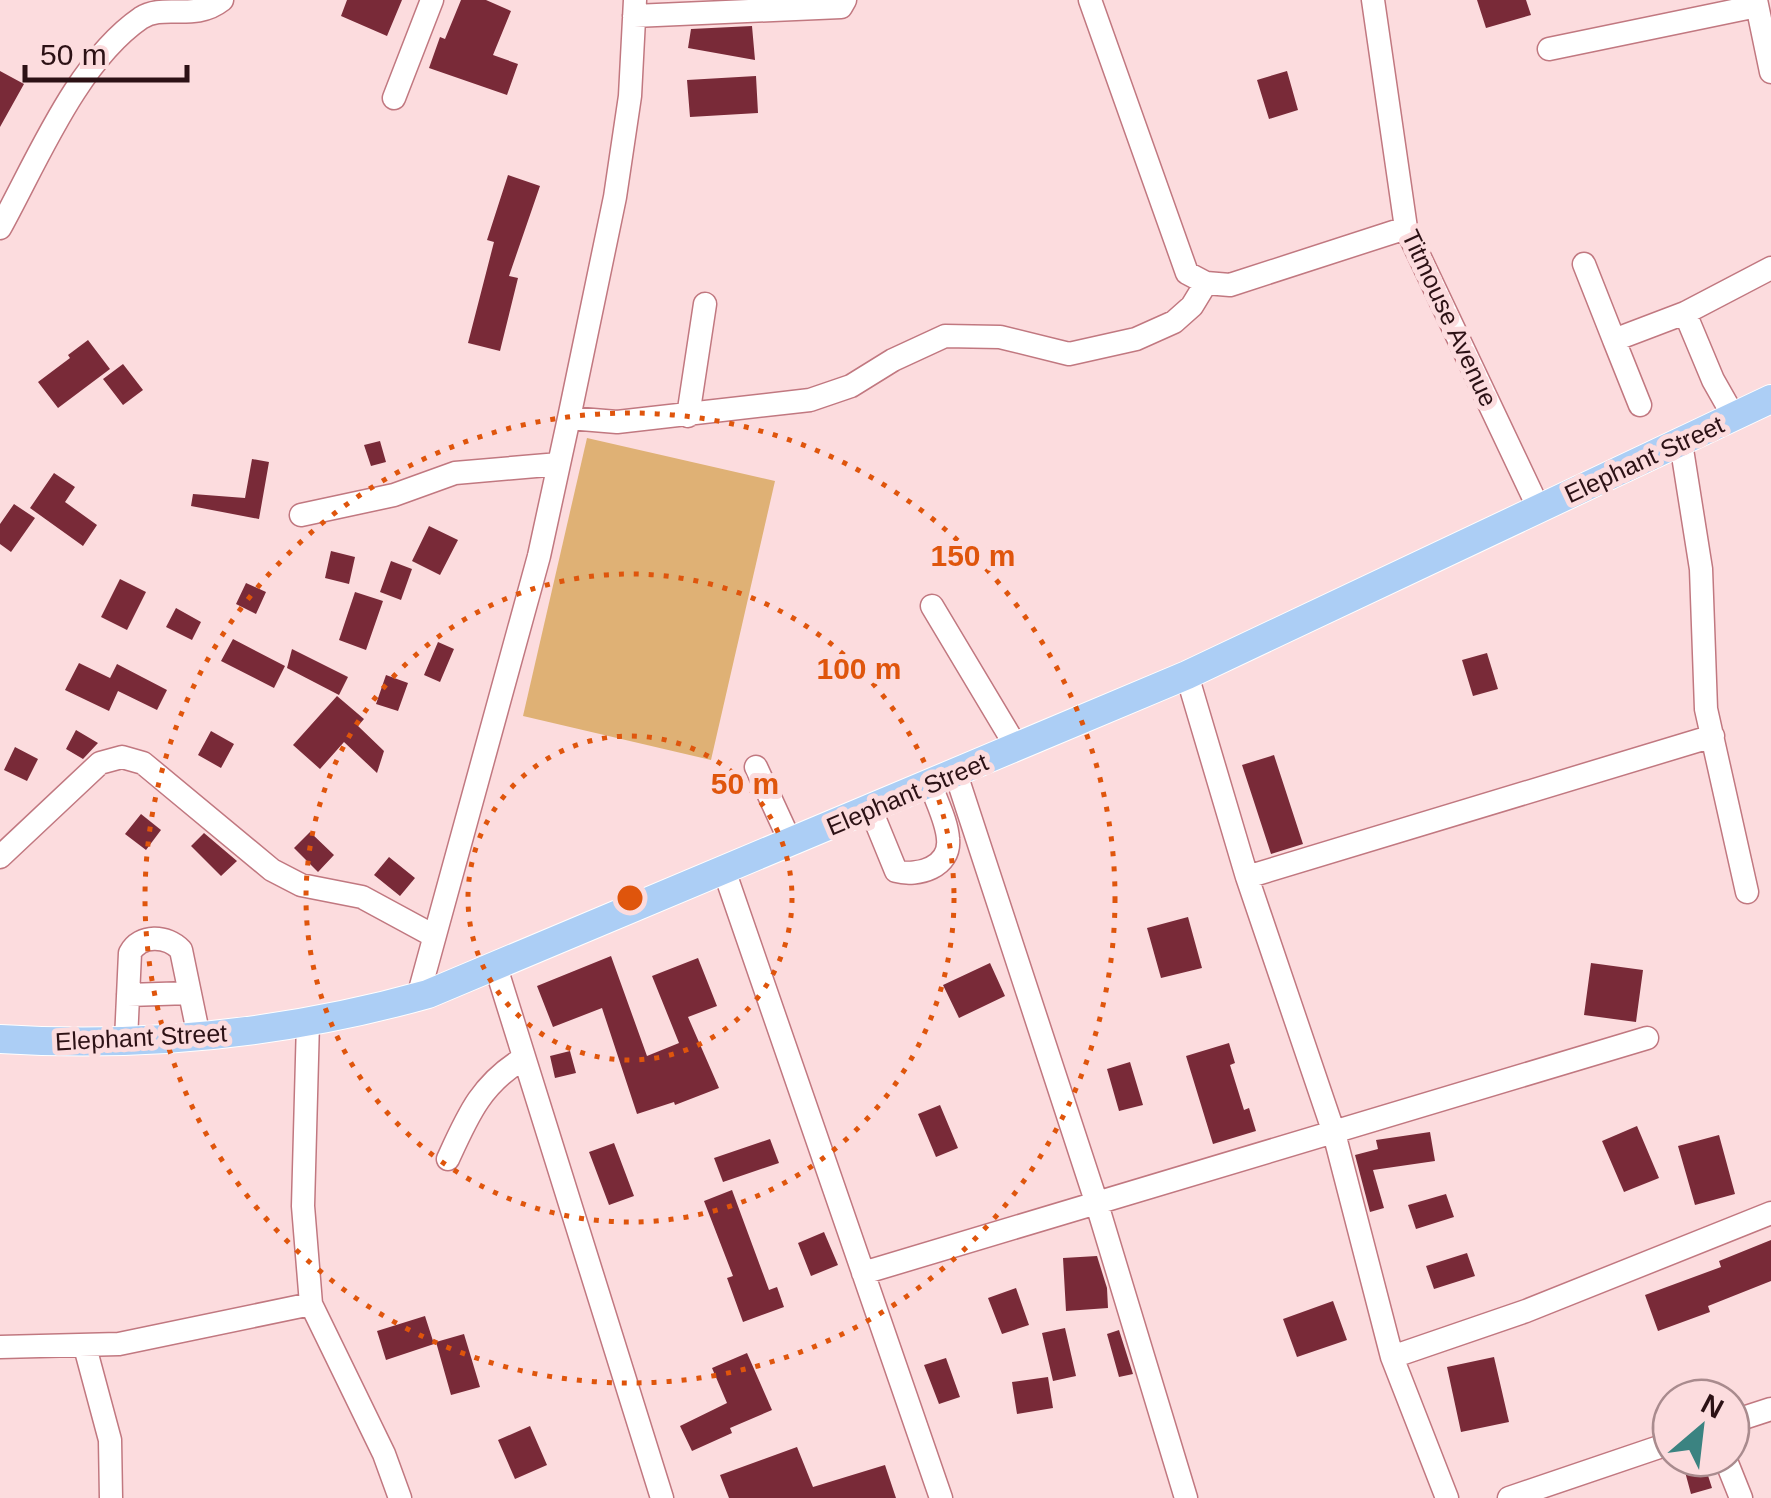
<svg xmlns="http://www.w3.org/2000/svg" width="1771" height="1498" viewBox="0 0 1771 1498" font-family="Helvetica,sans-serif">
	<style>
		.green { fill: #dfb175 }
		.building { fill: #792a38 }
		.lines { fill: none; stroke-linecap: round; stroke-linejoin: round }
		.minor-casing { stroke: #c17880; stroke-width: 25 }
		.major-casing { stroke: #fff; stroke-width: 30 }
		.minor { stroke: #fff; stroke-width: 22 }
		.major { stroke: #accef5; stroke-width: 28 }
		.ring { fill: none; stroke: #df550c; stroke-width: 5; stroke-dasharray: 5 10 }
		.labels { text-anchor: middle; stroke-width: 10; stroke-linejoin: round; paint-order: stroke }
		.street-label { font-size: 25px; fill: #2c1115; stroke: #fcdcde }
		.centre { fill: #df550c; stroke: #fcdcde; stroke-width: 5 }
		.ring-label { font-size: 30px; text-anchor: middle; font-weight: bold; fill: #df550c; stroke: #fcdcde; stroke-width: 10; stroke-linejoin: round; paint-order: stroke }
	</style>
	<rect width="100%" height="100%" fill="#fcdcde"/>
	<!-- green -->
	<path class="green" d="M 587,438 L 775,481 L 711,760 L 523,716 Z"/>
	<!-- building -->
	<path class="building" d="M 347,0 L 402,0 L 387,36 L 341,16 Z
		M 461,0 L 486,0 L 511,11 L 493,55 L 518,64 L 507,95 L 429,68 L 440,37 L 445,39 Z
		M 1477,0 L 1526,0 L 1531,15 L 1486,28 Z
		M 752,26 L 755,60 L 688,48 L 691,29 Z
		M 0,71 L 24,84 L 0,127 Z
		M 1287,71 L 1298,110 L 1269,119 L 1257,80 Z
		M 756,76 L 758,113 L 690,117 L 687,80 Z
		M 508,175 L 540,186 L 509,276 L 518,278 L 500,351 L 468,343 L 494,242 L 487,240 Z
		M 88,340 L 110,369 L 58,408 L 38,382 L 70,358 L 68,355 Z
		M 123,364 L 143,390 L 123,405 L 103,379 Z
		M 380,441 L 386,462 L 371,466 L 364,445 Z
		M 252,459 L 269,462 L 259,519 L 191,506 L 193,494 L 245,498 Z
		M 54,473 L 75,487 L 65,502 L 97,525 L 83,546 L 30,508 Z
		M 14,504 L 35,518 L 11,552 L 0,544 L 0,524 Z
		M 429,526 L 458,540 L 440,575 L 412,561 Z
		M 331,551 L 355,557 L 349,584 L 325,578 Z
		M 391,561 L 412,569 L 401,600 L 380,592 Z
		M 120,579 L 146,592 L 127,630 L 101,617 Z
		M 246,583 L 266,592 L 256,614 L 236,604 Z
		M 355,592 L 383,601 L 366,650 L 339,640 Z
		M 176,608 L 201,622 L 192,640 L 166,627 Z
		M 233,639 L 285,666 L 274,688 L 221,661 Z
		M 438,642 L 454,649 L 440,682 L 424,675 Z
		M 292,649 L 348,677 L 339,695 L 287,668 Z
		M 1487,653 L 1498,689 L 1473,696 L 1462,660 Z
		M 79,663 L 110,678 L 117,664 L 167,690 L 157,710 L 118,691 L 109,711 L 65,690 Z
		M 386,675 L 408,683 L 398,711 L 376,704 Z
		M 337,696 L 364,719 L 358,726 L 384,751 L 377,773 L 344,742 L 320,769 L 293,745 Z
		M 76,730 L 98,743 L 83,759 L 66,749 Z
		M 211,731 L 234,744 L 221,768 L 198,755 Z
		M 15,747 L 38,759 L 27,781 L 4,770 Z
		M 1274,755 L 1303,844 L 1271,854 L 1242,765 Z
		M 141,814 L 161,830 L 146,850 L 125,834 Z
		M 310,832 L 334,855 L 318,872 L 294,848 Z
		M 204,833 L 237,861 L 221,876 L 191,846 Z
		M 389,857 L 415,878 L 400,896 L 374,875 Z
		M 1188,917 L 1202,968 L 1161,978 L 1147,928 Z
		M 611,956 L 647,1056 L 679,1043 L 652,976 L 698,958 L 717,1006 L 688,1017 L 719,1088 L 675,1105 L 674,1102 L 637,1114 L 602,1008 L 553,1027 L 537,986 Z
		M 990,963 L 1005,996 L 959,1018 L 943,985 Z
		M 1591,963 L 1643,970 L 1636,1022 L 1584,1015 Z
		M 1229,1043 L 1235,1063 L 1230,1065 L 1244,1110 L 1249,1108 L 1256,1131 L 1213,1144 L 1186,1056 Z
		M 570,1051 L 576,1073 L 555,1078 L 550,1056 Z
		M 1130,1062 L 1143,1105 L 1119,1111 L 1107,1069 Z
		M 940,1105 L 958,1148 L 936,1157 L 918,1114 Z
		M 1637,1126 L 1659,1178 L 1624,1192 L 1602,1141 Z
		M 1430,1132 L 1435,1161 L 1373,1170 L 1384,1208 L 1370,1212 L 1355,1155 L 1378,1149 L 1376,1140 Z
		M 1719,1135 L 1735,1194 L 1695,1205 L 1678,1146 Z
		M 770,1139 L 779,1163 L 723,1182 L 714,1158 Z
		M 614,1143 L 634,1196 L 609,1205 L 589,1152 Z
		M 732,1190 L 769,1290 L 777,1287 L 784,1307 L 743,1322 L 727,1278 L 733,1276 L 704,1201 Z
		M 1446,1194 L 1454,1217 L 1416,1229 L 1408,1205 Z
		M 824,1232 L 838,1265 L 811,1276 L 798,1243 Z
		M 1771,1240 L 1771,1281 L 1708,1306 L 1710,1312 L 1658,1331 L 1645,1295 L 1721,1267 L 1719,1261 Z
		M 1467,1253 L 1475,1276 L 1434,1289 L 1426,1266 Z
		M 1097,1256 L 1107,1288 L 1108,1308 L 1066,1311 L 1063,1258 Z
		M 1016,1288 L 1029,1325 L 1002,1334 L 988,1298 Z
		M 1333,1301 L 1347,1340 L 1297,1357 L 1283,1319 Z
		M 425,1316 L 434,1344 L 386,1360 L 377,1331 Z
		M 1065,1328 L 1076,1376 L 1053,1381 L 1042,1333 Z
		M 1119,1330 L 1133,1374 L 1119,1377 L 1107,1334 Z
		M 464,1334 L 480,1387 L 451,1395 L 436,1342 Z
		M 747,1353 L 772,1410 L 730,1428 L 732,1433 L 692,1451 L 680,1426 L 727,1403 L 712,1368 Z
		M 1494,1357 L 1509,1422 L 1461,1432 L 1447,1367 Z
		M 946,1358 L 960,1397 L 939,1404 L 924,1365 Z
		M 1048,1377 L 1053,1408 L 1017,1414 L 1012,1382 Z
		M 530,1426 L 547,1465 L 515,1479 L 498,1440 Z
		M 797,1447 L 813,1487 L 885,1465 L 896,1498 L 729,1498 L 720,1475 Z
		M 1704,1463 L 1712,1488 L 1691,1494 L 1684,1468 Z"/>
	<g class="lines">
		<defs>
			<path id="minor" d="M 1090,0 L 1187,273 L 1206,283 L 1230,285 L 1406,228
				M 1373,0 L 1406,228 L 1539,509
				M 1756,0 L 1771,72
				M 634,16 L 841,7 L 845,0
				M 1549,49 L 1757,6
				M 394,98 L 432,0
				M 0,228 C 37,161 77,62 141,18 C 164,3 194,22 222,0
				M 1584,264 L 1614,340 L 1685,313 L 1771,268
				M 1685,313 L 1713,380 L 1734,417
				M 1614,340 L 1640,405
				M 688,416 L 705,304
				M 569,418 L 617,422 L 810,400 L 851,386 L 893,360 L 945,336 L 1000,337 L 1069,354 L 1136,339 L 1174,322 L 1192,306 L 1206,283
				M 1681,443 L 1701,569 L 1706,709 L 1747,892
				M 301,515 L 394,495 L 455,473 L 559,464
				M 932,606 L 1017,748
				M 1187,675 L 1247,877 L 1334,1133 L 1392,1357 L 1447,1498
				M 756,767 L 791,843
				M 956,774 L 1096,1201 L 1186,1498
				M 871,810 L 896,871 C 918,877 951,867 948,839 C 947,821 936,801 931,785
				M 0,857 L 100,763 L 122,757 L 143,763 L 272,870 L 301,885 L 362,897 L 434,936
				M 724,870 L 941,1498
				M 1247,877 L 1713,736
				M 495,964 L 662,1498
				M 128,995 L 190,993
				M 418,997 L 539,556 L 569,418 L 615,197 L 630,96 L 635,0
				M 308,1022 L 303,1206 L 311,1304 L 384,1454 L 400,1498
				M 126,1040 L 130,953 C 140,934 167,935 181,950 L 199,1037
				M 448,1159 C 468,1115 481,1084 524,1058
				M 863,1273 L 1647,1038
				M 0,1347 L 119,1344 L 311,1304
				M 85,1347 L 110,1440 L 111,1498
				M 1392,1357 L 1526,1311 L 1771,1213
				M 1731,1422 L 1771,1409
				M 1725,1458 L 1741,1498
				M 1509,1498 L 1671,1443"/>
			<path id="major" d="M 0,1039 C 144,1048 289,1033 428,994 L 1187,675 L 1771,399"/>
		</defs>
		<!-- minor casing -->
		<use href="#minor" class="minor-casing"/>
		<!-- major casing -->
		<use href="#major" class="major-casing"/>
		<!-- minor -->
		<use href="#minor" class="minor"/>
		<!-- major -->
		<use href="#major" class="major"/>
	</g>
	<!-- distance rings -->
	<g class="ring">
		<circle cx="630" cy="898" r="162"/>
		<circle cx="630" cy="898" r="324"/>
		<circle cx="630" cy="898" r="485"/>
	</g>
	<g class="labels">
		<!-- street labels -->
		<g class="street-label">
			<text transform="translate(1450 318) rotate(65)" y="9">Titmouse Avenue</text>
			<text transform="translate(1644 459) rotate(-25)" y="9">Elephant Street</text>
			<text transform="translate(907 794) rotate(-23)" y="9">Elephant Street</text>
			<text transform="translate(141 1037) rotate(-3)" y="9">Elephant Street</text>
		</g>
	</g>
	<circle cx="630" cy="898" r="15" class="centre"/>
	<g class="ring-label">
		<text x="973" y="566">150 m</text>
		<text x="859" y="679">100 m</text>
		<text x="745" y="794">50 m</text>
	</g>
	<!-- north arrow -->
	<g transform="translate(1701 1428) rotate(28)"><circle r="48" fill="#fcdcde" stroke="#a98b8e" stroke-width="2.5"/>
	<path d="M0-8L18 38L0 25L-18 38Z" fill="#3b8381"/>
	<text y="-15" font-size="28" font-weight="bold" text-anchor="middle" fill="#2c1115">N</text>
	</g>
	<!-- scale -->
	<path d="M25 65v15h162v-15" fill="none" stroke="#2c1115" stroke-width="5"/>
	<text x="40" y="65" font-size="30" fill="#2c1115" stroke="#fcdcde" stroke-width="8" paint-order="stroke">50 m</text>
</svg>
